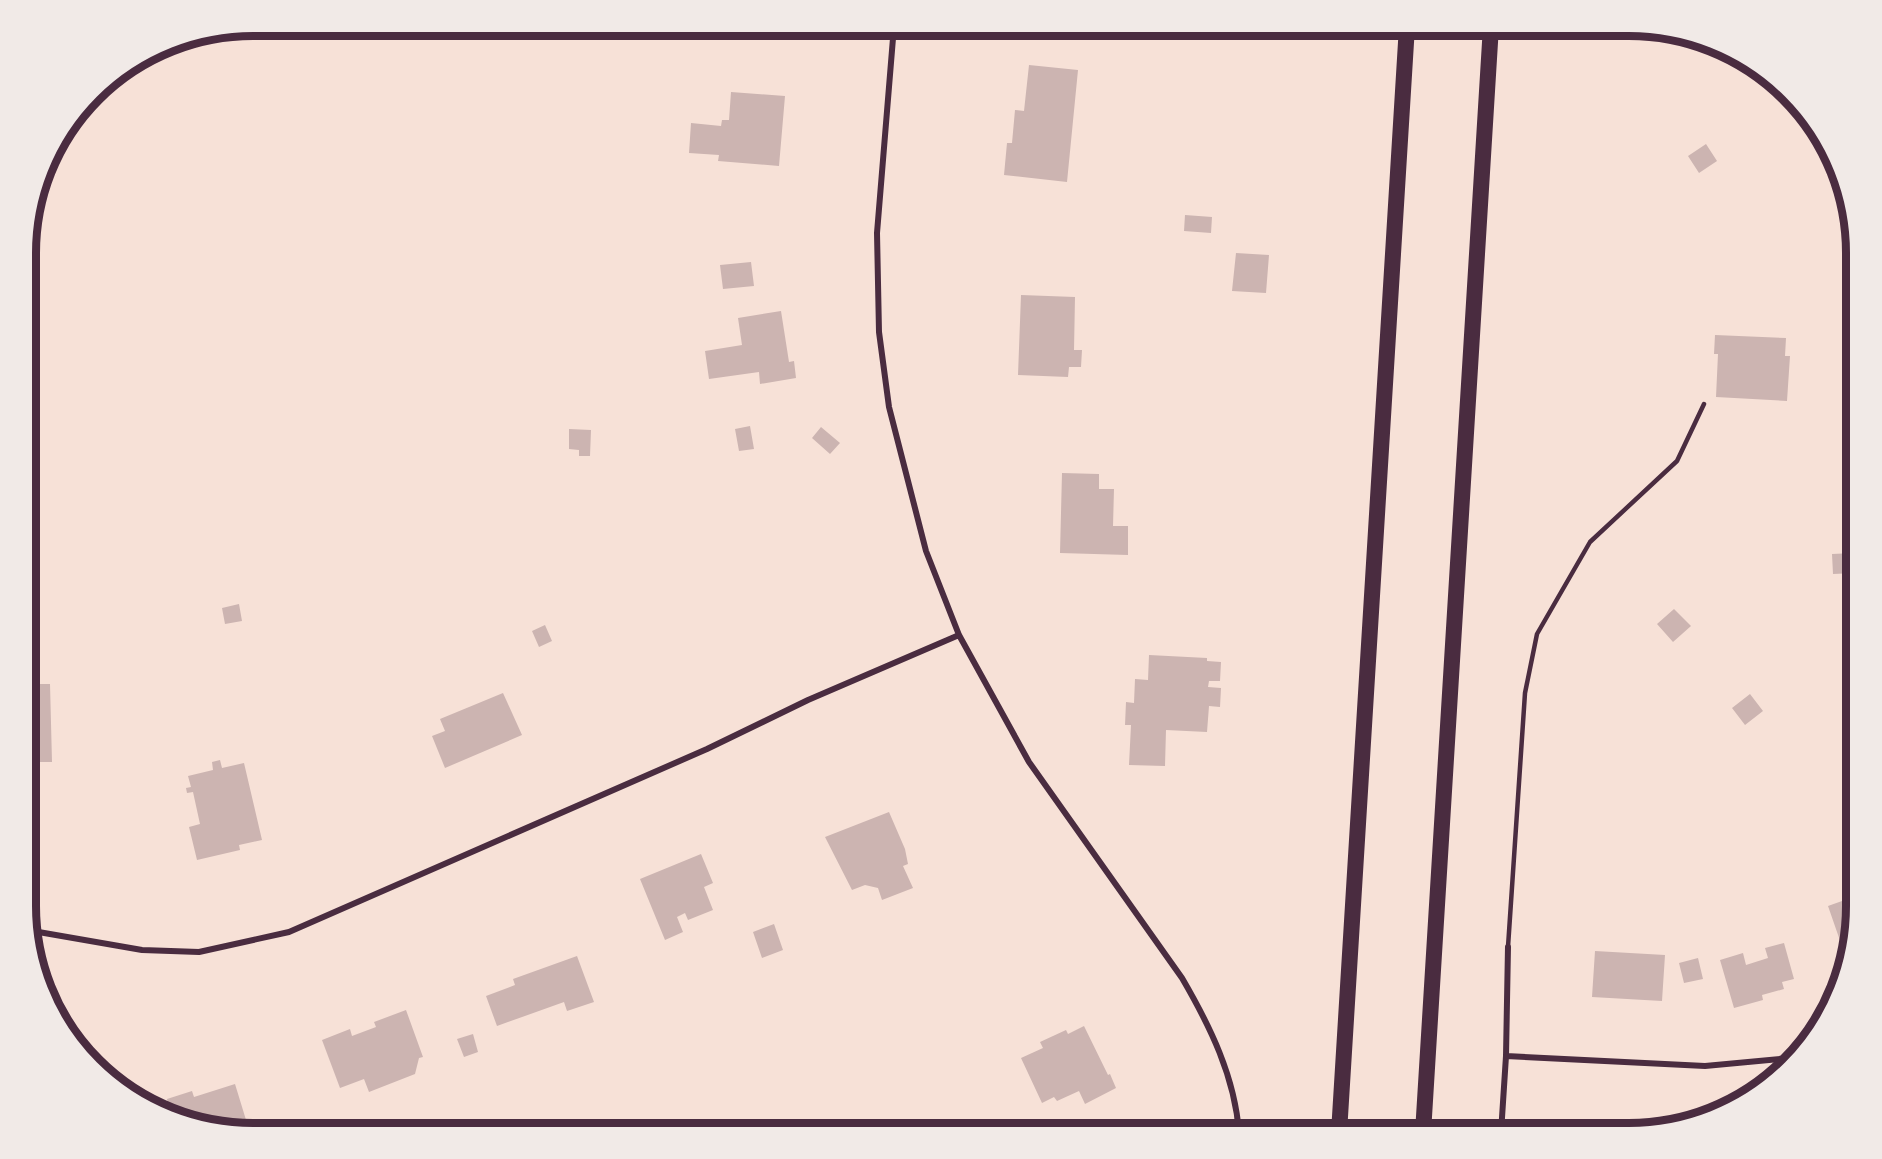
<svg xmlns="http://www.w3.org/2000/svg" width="1882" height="1159" viewBox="0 0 1882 1159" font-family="'Noto Sans',sans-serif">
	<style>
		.building { fill: #ccb4b1 }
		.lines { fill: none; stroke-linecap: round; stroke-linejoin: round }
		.service { stroke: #4a2c40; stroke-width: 4.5 }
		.minor { stroke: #4a2c40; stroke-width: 6 }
		.trunk { stroke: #4a2c40; stroke-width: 16 }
		.rim { fill: none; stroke: #4a2c40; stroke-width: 8 }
	</style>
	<rect width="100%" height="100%" fill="#f7e1d7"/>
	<!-- building -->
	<path class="building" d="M 1029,65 L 1078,70 L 1067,182 L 1004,175 L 1007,143 L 1012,143 L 1015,110 L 1024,111 Z
		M 731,92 L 785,96 L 779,166 L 718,161 L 719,155 L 689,153 L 691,123 L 721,126 L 722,120 L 729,120 Z
		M 1706,144 L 1717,161 L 1699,173 L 1688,156 Z
		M 1185,215 L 1212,217 L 1211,233 L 1184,231 Z
		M 1236,253 L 1269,255 L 1266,293 L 1232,291 Z
		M 751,262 L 754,286 L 723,289 L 720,265 Z
		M 1021,295 L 1075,297 L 1074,350 L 1082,350 L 1081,367 L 1069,367 L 1068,377 L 1018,375 Z
		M 781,311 L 789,362 L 794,361 L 796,378 L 760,384 L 759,372 L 709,379 L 705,351 L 742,345 L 738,318 Z
		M 1715,335 L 1786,338 L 1785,356 L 1790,356 L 1787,401 L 1716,397 L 1718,354 L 1714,354 Z
		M 750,426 L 754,449 L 739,451 L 735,429 Z
		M 821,427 L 840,443 L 830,454 L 812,438 Z
		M 569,429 L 591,430 L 590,456 L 579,456 L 579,450 L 569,449 Z
		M 1062,473 L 1099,474 L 1099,489 L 1114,489 L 1113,526 L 1128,526 L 1128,555 L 1060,553 Z
		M 1854,553 L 1856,573 L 1833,574 L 1832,554 Z
		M 239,604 L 242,621 L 225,624 L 222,608 Z
		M 1674,609 L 1691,626 L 1673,642 L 1657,624 Z
		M 545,625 L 552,641 L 539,647 L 532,631 Z
		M 1149,655 L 1207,658 L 1207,661 L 1221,662 L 1220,681 L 1209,681 L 1208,687 L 1221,688 L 1220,707 L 1209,706 L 1207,732 L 1166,730 L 1165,766 L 1129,765 L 1131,725 L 1125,725 L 1126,702 L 1134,703 L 1135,679 L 1148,680 Z
		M 36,659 L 37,684 L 50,684 L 52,762 L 37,762 L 38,793 L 27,793 L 27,660 Z
		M 503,693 L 522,735 L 445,768 L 432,736 L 445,731 L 440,719 Z
		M 1750,694 L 1763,711 L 1745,725 L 1732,708 Z
		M 220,760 L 222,768 L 244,763 L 262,840 L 239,845 L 240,850 L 197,860 L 189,827 L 200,824 L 193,792 L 187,793 L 186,788 L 191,787 L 188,776 L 213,770 L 212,762 Z
		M 889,812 L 905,849 L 908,864 L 903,866 L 913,888 L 882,900 L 878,888 L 865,885 L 852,890 L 825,837 Z
		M 701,854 L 713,883 L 704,887 L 713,910 L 688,920 L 685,913 L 677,917 L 683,932 L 665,940 L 640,879 Z
		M 1856,896 L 1856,920 L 1850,953 L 1845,955 L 1828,906 Z
		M 774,924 L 783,950 L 762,958 L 753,932 Z
		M 1784,943 L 1794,979 L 1782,982 L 1784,989 L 1762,995 L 1763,1000 L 1734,1008 L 1720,960 L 1743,953 L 1746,965 L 1768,958 L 1765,948 Z
		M 1595,951 L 1665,955 L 1662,1001 L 1592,997 Z
		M 577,956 L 594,1002 L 567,1011 L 564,1002 L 497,1026 L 486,996 L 515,985 L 513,979 Z
		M 1698,958 L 1703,979 L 1684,983 L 1679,963 Z
		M 406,1010 L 423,1057 L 419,1058 L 415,1074 L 369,1092 L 364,1079 L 340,1088 L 322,1040 L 350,1029 L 352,1036 L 376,1027 L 374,1022 Z
		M 1084,1026 L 1108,1075 L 1110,1074 L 1116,1088 L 1085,1104 L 1079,1091 L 1057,1101 L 1054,1097 L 1042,1103 L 1021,1058 L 1043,1048 L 1040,1042 L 1066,1030 L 1068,1034 Z
		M 473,1034 L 478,1052 L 464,1057 L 457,1039 Z
		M 235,1084 L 250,1133 L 194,1126 L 155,1108 L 168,1104 L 167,1099 L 192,1091 L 194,1097 Z
		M 1574,1129 L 1618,1131 L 1618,1133 L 1573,1133 Z"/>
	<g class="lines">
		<!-- service -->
		<path class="service" d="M 1508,947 L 1525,693 L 1537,634 L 1590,542 L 1677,461 L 1704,404"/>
		<!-- minor -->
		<path class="minor" d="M 894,26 L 877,233 L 879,332 L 889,407 L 926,551 L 959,635 L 1029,762 L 1182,978 C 1210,1026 1235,1077 1239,1133
			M 27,930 L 142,950 L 199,952 L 289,932 L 707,749 L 808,700 L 959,635
			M 1506,1056 L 1705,1066 L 1790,1058
			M 1501,1133 L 1506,1056 L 1508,947"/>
		<!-- trunk -->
		<path class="trunk" d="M 1339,1133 L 1407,26
			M 1423,1133 L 1491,26"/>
	</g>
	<!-- crop -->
	<path d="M0 0H1882V1159H0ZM253 36H1629A217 217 0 0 1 1846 253V906A217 217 0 0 1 1629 1123H253A217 217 0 0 1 36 906V253A217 217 0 0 1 253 36Z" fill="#f1eae7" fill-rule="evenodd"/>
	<path class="rim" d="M253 36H1629A217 217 0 0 1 1846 253V906A217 217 0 0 1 1629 1123H253A217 217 0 0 1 36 906V253A217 217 0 0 1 253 36Z"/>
</svg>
